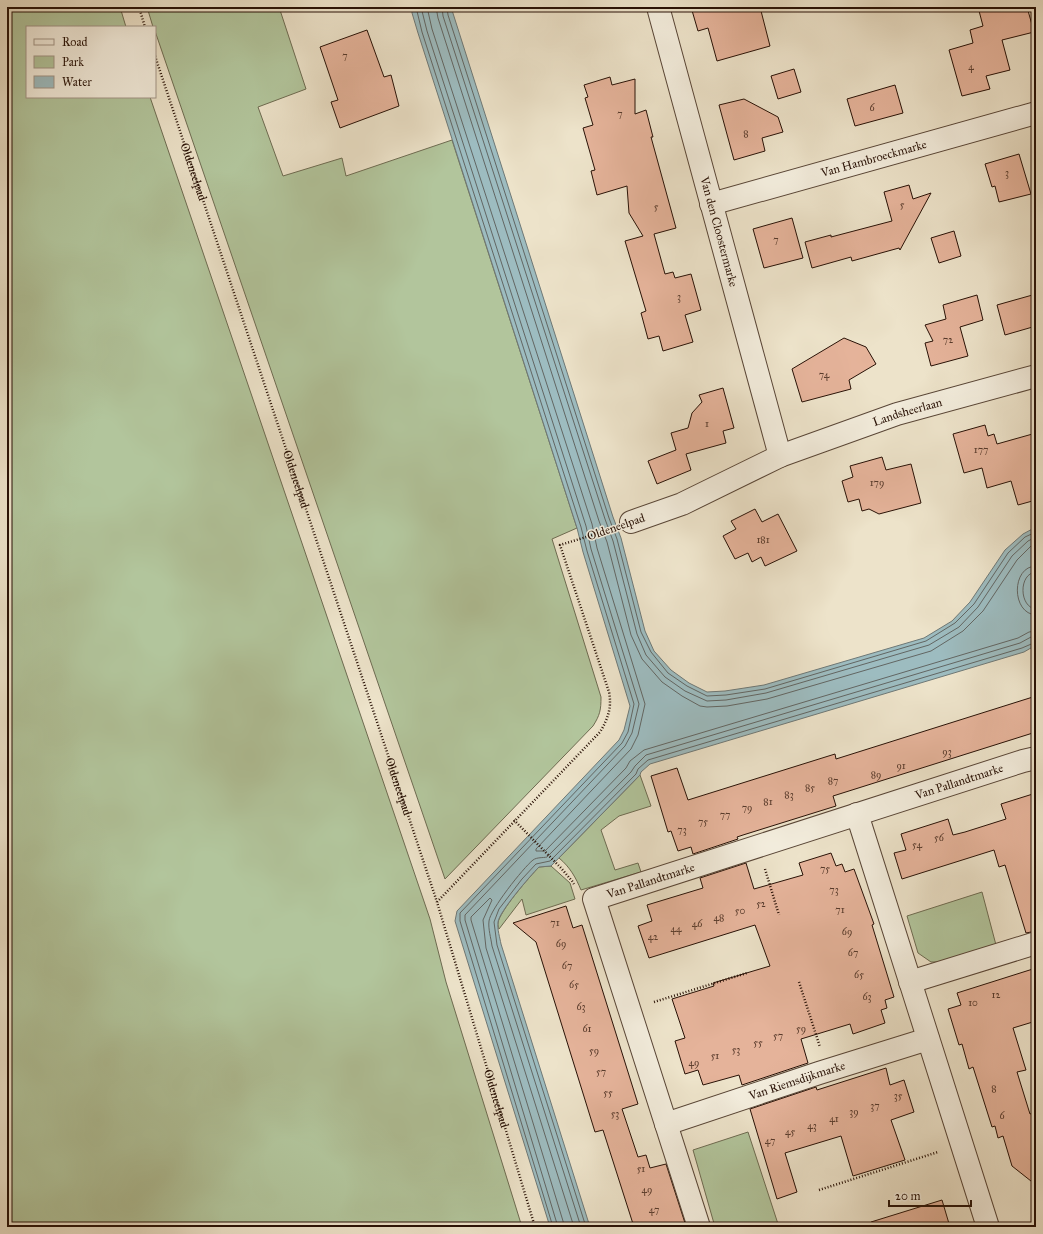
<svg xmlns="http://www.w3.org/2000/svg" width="1043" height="1234" viewBox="0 0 1043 1234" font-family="'IM FELL Great Primer',serif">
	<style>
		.green { fill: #b2c59c; stroke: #6d6b51 }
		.water { fill: #9dbcc0; stroke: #6e7876 }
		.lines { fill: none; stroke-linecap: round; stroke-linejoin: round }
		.shore { stroke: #626663; stroke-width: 1 }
		.building { fill: #e5b39a; stroke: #281106 }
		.minor-casing { stroke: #594637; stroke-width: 24 }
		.path { stroke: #281106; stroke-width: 2.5; stroke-dasharray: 1 2; stroke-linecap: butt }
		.minor { stroke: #f3eddd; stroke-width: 22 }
		.labels { text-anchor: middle; stroke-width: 3; stroke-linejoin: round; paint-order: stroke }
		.number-label { font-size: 10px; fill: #573a2b }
		.street-label { font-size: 12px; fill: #281106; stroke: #f3eddd }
	</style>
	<rect width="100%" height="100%" fill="#ede3ca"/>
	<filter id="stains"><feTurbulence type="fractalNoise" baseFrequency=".005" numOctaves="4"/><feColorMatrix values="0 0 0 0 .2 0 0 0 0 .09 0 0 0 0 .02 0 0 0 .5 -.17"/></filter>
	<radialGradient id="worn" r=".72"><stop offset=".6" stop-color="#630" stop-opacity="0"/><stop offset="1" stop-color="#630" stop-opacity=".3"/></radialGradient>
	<!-- green -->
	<path class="green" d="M 7,7 L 120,7 L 126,27 L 27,27 L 27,97 L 150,97 L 430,919 L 446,982 L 522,1227 L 7,1227 Z
		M 147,7 L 279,7 L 306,89 L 258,107 L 283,176 L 342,158 L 346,176 L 452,140 L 577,528 L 552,539 L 601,697 C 601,710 600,715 593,726 L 445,879 L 155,31 L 155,27 L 153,27 Z
		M 640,775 L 651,806 L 619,816 L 601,830 L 615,870 L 638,863 L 641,872 L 581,890 C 576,878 570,867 559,858 Z
		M 551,866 L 570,883 L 575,899 L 526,915 L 522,899 L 499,929 C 498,927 498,925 498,923 C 499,912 530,876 539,867 Z
		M 982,892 L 996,945 L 940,962 L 931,962 L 918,953 L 907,916 Z
		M 748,1132 L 779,1227 L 715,1227 L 693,1150 Z"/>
	<!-- water -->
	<path class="water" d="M 412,7 L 451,7 L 613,517 L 621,538 L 645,631 L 654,651 L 671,670 L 689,683 L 707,692 L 725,691 L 764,685 L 924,638 L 952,621 L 970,602 L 1005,550 L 1023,534 L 1036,527 L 1036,577 L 1032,588 L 1036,605 L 1036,645 L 1024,652 L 650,764 L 641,772 L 640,775 L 551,866 L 539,867 C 530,876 499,912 498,922 C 497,929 500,938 501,944 L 590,1227 L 550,1227 L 455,921 L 457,911 L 619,740 L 624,730 L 630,706 L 583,552 L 577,528 L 418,33 L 412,13 Z"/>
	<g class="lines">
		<!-- shore -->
		<path class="shore" d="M 416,7 L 422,32 L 581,527 L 587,551 L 634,704 L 628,732 L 622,743 L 460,913 L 460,921 L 553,1227
			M 421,7 L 427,31 L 586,526 L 591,549 L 639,704 L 632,733 L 625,746 L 465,915 L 465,920 L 558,1227
			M 427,7 L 432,29 L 592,524 L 597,548 L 645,704 L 638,735 L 631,749 L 536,849 L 536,851 L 545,851 L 626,768 L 630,761 L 644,750 L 1018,638 L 1029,632 L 1036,631
			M 436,7 L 438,18 L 599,521 L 607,542 L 631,635 L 642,659 L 662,682 L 682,696 L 700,706 L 707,707 L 727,706 L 767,699 L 931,651 L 963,631 L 983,611 L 1017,560 L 1031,546 L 1036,544
			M 442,7 L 443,16 L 605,519 L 613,541 L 637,634 L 646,655 L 665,677 L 685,691 L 707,701 L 726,700 L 766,693 L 929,645 L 959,627 L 978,607 L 1012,556 L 1028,541 L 1036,537
			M 447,7 L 448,15 L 609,518 L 617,539 L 641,632 L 651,652 L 668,673 L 687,686 L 707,696 L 726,695 L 765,689 L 926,641 L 955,623 L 974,604 L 1008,553 L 1025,537 L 1036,532
			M 1036,566 C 1011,566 1011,614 1036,615
			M 1036,572 C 1018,573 1019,608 1036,609
			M 564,1227 L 563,1221 L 471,920 L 471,917 L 490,898 L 492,900 L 483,920 L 486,948 L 574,1227
			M 581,1227 L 492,946 C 491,938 488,929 489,921 C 490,910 523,868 533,860 C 537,857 543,858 547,857 L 631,772 L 635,766 L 646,755 L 1020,643 L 1031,637 L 1036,637
			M 586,1227 L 497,945 L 494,922 L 499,909 L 522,879 L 536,864 L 550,861 L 636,774 L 638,769 L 648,760 L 1022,648 L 1036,642"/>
	</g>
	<!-- building -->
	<path class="building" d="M 691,7 L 760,7 L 770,46 L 717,61 L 708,28 L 698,31 Z
		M 978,7 L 1027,7 L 1034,32 L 1002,40 L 1010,70 L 986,76 L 990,89 L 962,96 L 949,50 L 973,43 L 970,30 L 983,26 Z
		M 367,30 L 384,77 L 391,75 L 399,106 L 340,128 L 331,102 L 338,100 L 320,47 Z
		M 794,69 L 801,92 L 778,99 L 771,76 Z
		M 610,77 L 612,85 L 635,79 L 635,114 L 646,110 L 653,137 L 651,137 L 676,228 L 654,234 L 665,274 L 673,272 L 675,278 L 691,274 L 701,310 L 685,315 L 693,342 L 663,351 L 659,336 L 648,339 L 641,313 L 646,311 L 625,241 L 643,236 L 629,213 L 627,186 L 597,195 L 591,171 L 595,170 L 583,128 L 593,125 L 585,98 L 588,97 L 584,85 Z
		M 895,85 L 903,113 L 855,126 L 847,99 Z
		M 744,99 L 778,117 L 783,132 L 762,138 L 765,151 L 734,160 L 719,105 Z
		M 1019,154 L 1031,194 L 999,202 L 995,186 L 992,187 L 985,164 Z
		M 909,185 L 913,199 L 931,193 L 900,250 L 899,248 L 852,261 L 851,257 L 812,268 L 805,242 L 831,235 L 831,237 L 892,221 L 884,192 Z
		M 792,218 L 803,258 L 764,268 L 753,229 Z
		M 954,231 L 961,256 L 939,263 L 931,238 Z
		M 1036,294 L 1036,326 L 1005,335 L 997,305 Z
		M 977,295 L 983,320 L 960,327 L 968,356 L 931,366 L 925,343 L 933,341 L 925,325 L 946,319 L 943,305 Z
		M 844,338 L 866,347 L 876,364 L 849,380 L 851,389 L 802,402 L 792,369 Z
		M 723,388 L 734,428 L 723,431 L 726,443 L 686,454 L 691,470 L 657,484 L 648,461 L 676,450 L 671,433 L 688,428 L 692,413 L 702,402 L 699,395 Z
		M 985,425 L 988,436 L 994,434 L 997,444 L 1036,433 L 1036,500 L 1018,505 L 1011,481 L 987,488 L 982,468 L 964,473 L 953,434 Z
		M 882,457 L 886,470 L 911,464 L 921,503 L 879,514 L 869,509 L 862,511 L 859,499 L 848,502 L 842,481 L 853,477 L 850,466 Z
		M 755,509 L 762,522 L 778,514 L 797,551 L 765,566 L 761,557 L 752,562 L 748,553 L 735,559 L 723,536 L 736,529 L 731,521 Z
		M 1036,696 L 1036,732 L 833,796 L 836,806 L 743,835 L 737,837 L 738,839 L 693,854 L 691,847 L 678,851 L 671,831 L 668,832 L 651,776 L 677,768 L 688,800 L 835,754 L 836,759 Z
		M 1036,793 L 1036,931 L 1026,933 L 1005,865 L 999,867 L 994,850 L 902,879 L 894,853 L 906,850 L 901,834 L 948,819 L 953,835 L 965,832 L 1006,819 L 1001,804 Z
		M 831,853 L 836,866 L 842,864 L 845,872 L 854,869 L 874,924 L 872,925 L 894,997 L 885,1000 L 887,1008 L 881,1010 L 885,1023 L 853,1034 L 850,1024 L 801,1039 L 808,1063 L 742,1085 L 739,1075 L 703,1085 L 698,1070 L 685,1074 L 675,1041 L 685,1038 L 672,999 L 714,986 L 713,983 L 770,966 L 755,925 L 649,958 L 638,926 L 652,921 L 647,905 L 703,888 L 700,878 L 746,863 L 754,889 L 803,875 L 799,863 Z
		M 566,906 L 573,928 L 582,925 L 638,1104 L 622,1109 L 638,1157 L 646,1155 L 650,1168 L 666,1164 L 685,1223 L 672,1227 L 634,1227 L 603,1130 L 595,1132 L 536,942 L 513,923 Z
		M 1036,968 L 1036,1021 L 1013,1028 L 1026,1070 L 1017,1072 L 1030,1114 L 1036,1112 L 1036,1185 L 1012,1166 L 1003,1136 L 998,1138 L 995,1126 L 992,1127 L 973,1067 L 969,1069 L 962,1044 L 959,1045 L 948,1009 L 961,1005 L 957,993 Z
		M 886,1068 L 890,1085 L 904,1080 L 914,1112 L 891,1120 L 905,1160 L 853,1176 L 841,1136 L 808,1146 L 785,1153 L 797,1192 L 777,1199 L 750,1109 L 816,1087 L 817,1090 Z
		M 942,1200 L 950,1227 L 872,1227 L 871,1222 Z"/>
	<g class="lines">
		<defs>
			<g id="minor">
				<path id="s2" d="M 658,7 L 780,456"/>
				<path id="s3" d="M 711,204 L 1036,113"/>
				<path id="s4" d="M 631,522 L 682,504 L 780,456 L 897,414 L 1036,376"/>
				<path d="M 857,814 L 988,1227"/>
				<path d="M 910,982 L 1036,943"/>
				<path id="s5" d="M 666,1124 L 819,1073 L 928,1039"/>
				<path id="s6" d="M 699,1227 L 594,899 L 1023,761 L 1036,758"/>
			</g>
		</defs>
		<!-- minor casing -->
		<use href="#minor" class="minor-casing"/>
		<!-- path -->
		<g class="path">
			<path d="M 139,7 L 145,27"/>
			<path id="s1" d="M 155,56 L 437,902 L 535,1227"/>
			<path d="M 514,820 L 561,868 L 572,881 L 574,884"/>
			<path d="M 765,869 L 779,915"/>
			<path d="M 437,902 L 600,732 C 608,719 612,707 609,692 L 560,545 L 609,530"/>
			<path d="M 799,982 L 820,1047"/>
			<path d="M 654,1002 L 747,973"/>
			<path d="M 819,1190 L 938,1152"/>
		</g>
		<!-- minor -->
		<use href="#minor" class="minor"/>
	</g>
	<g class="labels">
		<!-- number labels -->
		<g class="number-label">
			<text x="345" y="59">7</text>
			<text x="971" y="70">4</text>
			<text x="872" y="111">6</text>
			<text x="620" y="117">7</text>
			<text x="746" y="137">8</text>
			<text x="1007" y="176">3</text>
			<text x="902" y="208">5</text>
			<text x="656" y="210">5</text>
			<text x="776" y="243">7</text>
			<text x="679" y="300">3</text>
			<text x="948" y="343">72</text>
			<text x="824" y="378">74</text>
			<text x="707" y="427">1</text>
			<text x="981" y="453">177</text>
			<text x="877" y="486">179</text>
			<text x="763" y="543">181</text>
			<text x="947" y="755">93</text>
			<text x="901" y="769">91</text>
			<text x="876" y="778">89</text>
			<text x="833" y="784">87</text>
			<text x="810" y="791">85</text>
			<text x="789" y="798">83</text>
			<text x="768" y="805">81</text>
			<text x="747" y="811">79</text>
			<text x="725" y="818">77</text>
			<text x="703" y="825">75</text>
			<text x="682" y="833">73</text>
			<text x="939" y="841">56</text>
			<text x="917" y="848">54</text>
			<text x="825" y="872">75</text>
			<text x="834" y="893">73</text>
			<text x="761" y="907">52</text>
			<text x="840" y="913">71</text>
			<text x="740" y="914">50</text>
			<text x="719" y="921">48</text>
			<text x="555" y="926">71</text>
			<text x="697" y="927">46</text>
			<text x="676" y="932">44</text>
			<text x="847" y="935">69</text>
			<text x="653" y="940">42</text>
			<text x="561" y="947">69</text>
			<text x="853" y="956">67</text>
			<text x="567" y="969">67</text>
			<text x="859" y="978">65</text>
			<text x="574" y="988">65</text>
			<text x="996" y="998">12</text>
			<text x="867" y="1000">63</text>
			<text x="973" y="1006">10</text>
			<text x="581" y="1010">63</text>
			<text x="587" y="1032">61</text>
			<text x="801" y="1032">59</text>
			<text x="778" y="1039">57</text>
			<text x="758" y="1046">55</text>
			<text x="736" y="1053">53</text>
			<text x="594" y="1054">59</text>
			<text x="715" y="1059">51</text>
			<text x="694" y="1066">49</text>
			<text x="601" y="1075">57</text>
			<text x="994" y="1092">8</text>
			<text x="608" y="1096">55</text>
			<text x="898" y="1099">35</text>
			<text x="875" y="1109">37</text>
			<text x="854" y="1115">39</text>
			<text x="615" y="1117">53</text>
			<text x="1002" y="1119">6</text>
			<text x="834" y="1122">41</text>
			<text x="812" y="1129">43</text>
			<text x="790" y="1135">45</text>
			<text x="770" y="1144">47</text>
			<text x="641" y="1172">51</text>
			<text x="647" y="1193">49</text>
			<text x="654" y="1213">47</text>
		</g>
		<!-- street labels -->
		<g class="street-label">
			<text dy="4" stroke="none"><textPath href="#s3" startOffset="169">Van Hambroeckmarke</textPath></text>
			<text dy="4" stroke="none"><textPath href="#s1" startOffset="122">Oldeneelpad</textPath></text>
			<text dy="4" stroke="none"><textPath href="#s2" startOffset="233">Van den Cloostermarke</textPath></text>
			<text dy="4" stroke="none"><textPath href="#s4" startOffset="298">Landsheerlaan</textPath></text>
			<text dy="4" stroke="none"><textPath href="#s1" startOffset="446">Oldeneelpad</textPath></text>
			<text transform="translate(616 527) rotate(-19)" y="4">Oldeneelpad</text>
			<text dy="4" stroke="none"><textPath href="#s6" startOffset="728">Van Pallandtmarke</textPath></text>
			<text dy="4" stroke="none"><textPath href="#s1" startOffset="770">Oldeneelpad</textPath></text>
			<text dy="4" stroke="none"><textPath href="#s6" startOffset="404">Van Pallandtmarke</textPath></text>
			<text dy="4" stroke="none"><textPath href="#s5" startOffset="138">Van Riemsdijkmarke</textPath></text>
			<text dy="4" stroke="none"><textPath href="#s1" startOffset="1097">Oldeneelpad</textPath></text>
		</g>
	</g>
	<!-- margin -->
	<rect width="1043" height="1234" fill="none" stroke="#ede3ca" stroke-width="24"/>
	<rect x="8" y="8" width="1027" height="1218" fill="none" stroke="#281106" stroke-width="2"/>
	<rect x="12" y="12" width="1019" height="1210" fill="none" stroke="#281106"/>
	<!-- legend -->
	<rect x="26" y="26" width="130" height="72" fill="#f3eddd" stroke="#a29587"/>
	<rect x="34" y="39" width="20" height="6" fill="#f3eddd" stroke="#a29587"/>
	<text x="62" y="46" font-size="12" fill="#281106">Road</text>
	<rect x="34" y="56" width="20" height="12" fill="#b2c59c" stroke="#a29587"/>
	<text x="62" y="66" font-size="12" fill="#281106">Park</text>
	<rect x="34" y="76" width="20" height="12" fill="#9dbcc0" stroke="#a29587"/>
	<text x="62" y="86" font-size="12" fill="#281106">Water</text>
	<!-- scale -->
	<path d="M889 1200v6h82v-6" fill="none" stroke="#281106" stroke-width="2"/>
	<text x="895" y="1200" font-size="12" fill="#281106" stroke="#f3eddd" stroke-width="3" paint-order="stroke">20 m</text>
	<rect width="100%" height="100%" filter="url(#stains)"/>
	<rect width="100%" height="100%" fill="url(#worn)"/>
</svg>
